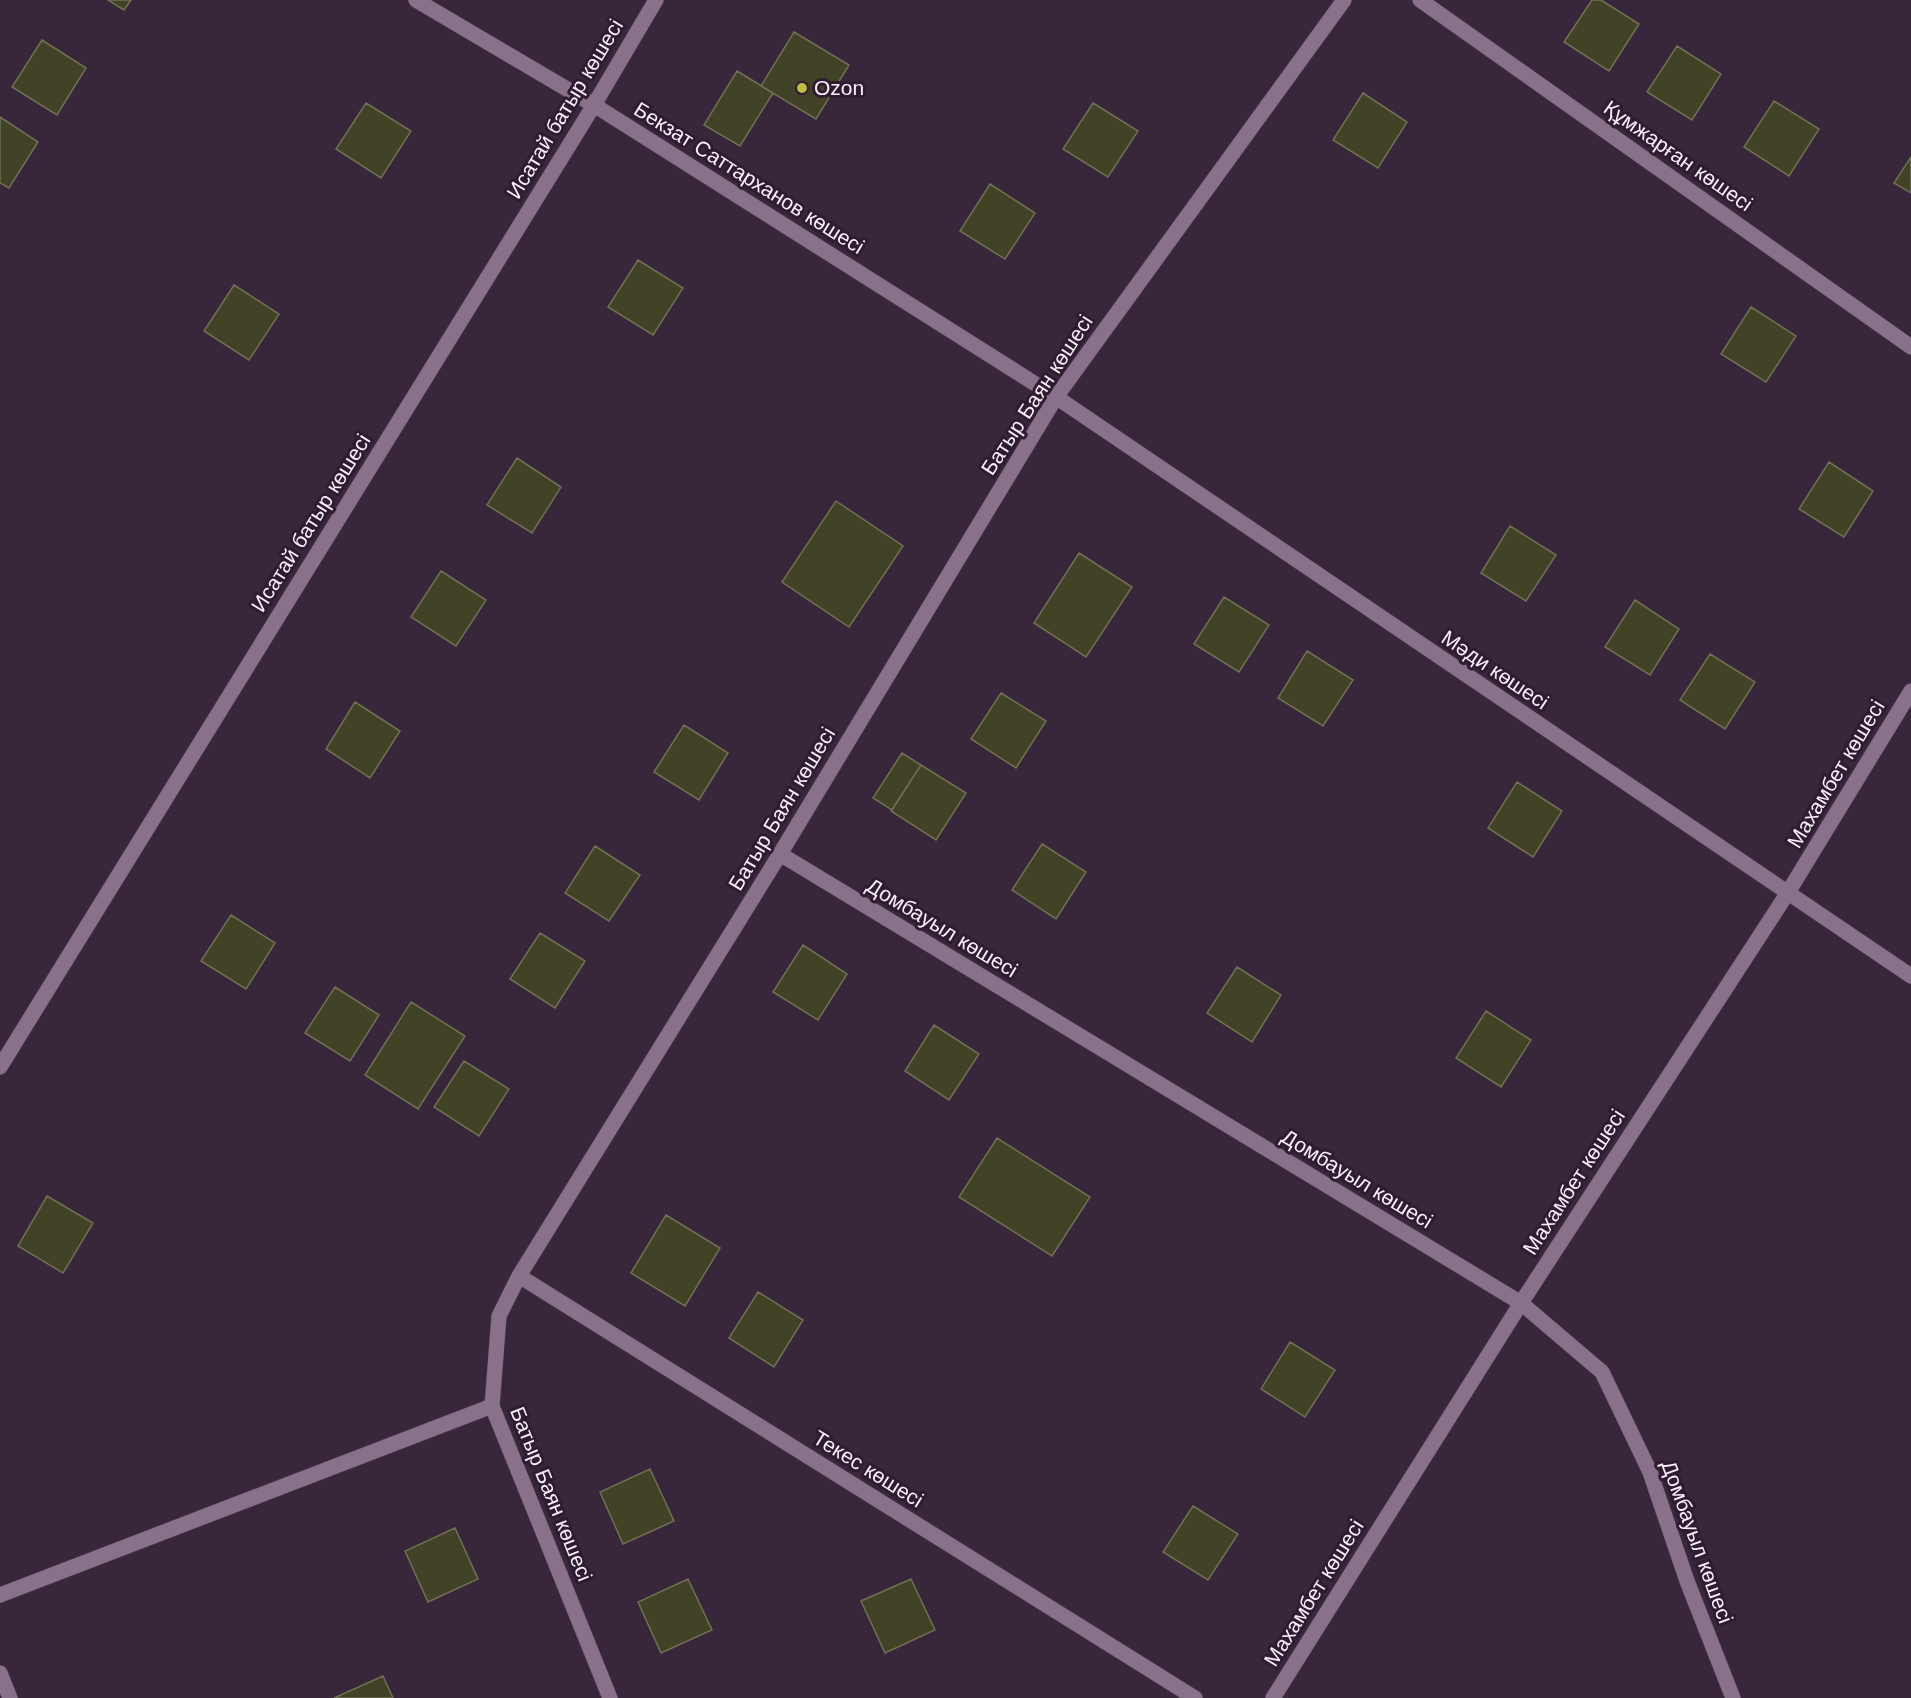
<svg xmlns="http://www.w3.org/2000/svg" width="1911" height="1698" viewBox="0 0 1911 1698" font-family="Arial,sans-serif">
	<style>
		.building { fill: #424226; stroke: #707154; stroke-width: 1.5 }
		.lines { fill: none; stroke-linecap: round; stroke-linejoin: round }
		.minor-casing { stroke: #534255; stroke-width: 16 }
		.minor { stroke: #89708b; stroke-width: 15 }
		.poi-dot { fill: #bfbe41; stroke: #2e1c30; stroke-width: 2 }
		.labels { text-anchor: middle; stroke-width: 6; stroke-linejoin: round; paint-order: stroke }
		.poi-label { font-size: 21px; fill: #fceffc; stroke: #2e1c30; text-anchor: start }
		.street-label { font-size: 21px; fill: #fceffc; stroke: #2e1c30 }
	</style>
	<rect width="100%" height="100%" fill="#38263a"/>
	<!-- building -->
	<path class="building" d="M 108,0 L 131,0 L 124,10 Z
		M 1592,0 L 1601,0 L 1639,24 L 1609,71 L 1564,42 Z
		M 794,32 L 849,65 L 816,119 L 761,86 Z
		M 42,40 L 86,68 L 57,115 L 12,87 Z
		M 1677,46 L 1721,74 L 1692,120 L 1647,92 Z
		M 737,71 L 773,93 L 740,146 L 704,125 Z
		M 1363,93 L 1407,122 L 1378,168 L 1333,140 Z
		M 1774,101 L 1819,129 L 1789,176 L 1744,147 Z
		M 366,103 L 411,131 L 381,178 L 336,149 Z
		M 1093,103 L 1138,131 L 1108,177 L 1063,149 Z
		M 0,117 L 38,142 L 9,188 L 0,183 Z
		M 1911,157 L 1911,193 L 1894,183 Z
		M 990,184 L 1035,213 L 1005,259 L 960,231 Z
		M 638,260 L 683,288 L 653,335 L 608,307 Z
		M 234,285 L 279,314 L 249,360 L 204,331 Z
		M 1751,307 L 1796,336 L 1766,382 L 1721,354 Z
		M 517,458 L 561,487 L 532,533 L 487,505 Z
		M 1829,462 L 1873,491 L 1844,537 L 1799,509 Z
		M 836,501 L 903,546 L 849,627 L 782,582 Z
		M 1510,526 L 1556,555 L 1526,601 L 1481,573 Z
		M 1079,553 L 1132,587 L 1086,657 L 1034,623 Z
		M 441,571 L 486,600 L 456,646 L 411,617 Z
		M 1224,597 L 1269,625 L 1239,672 L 1194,644 Z
		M 1635,600 L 1679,629 L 1650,675 L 1605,647 Z
		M 1307,651 L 1353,680 L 1323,726 L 1278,698 Z
		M 1710,654 L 1755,682 L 1725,729 L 1680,700 Z
		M 1001,693 L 1046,721 L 1016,768 L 971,739 Z
		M 355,702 L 400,731 L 370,778 L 326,749 Z
		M 684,725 L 728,753 L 699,800 L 654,772 Z
		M 902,753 L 921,765 L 892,810 L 873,798 Z
		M 921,765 L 966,793 L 936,840 L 891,811 Z
		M 1517,782 L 1562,811 L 1533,857 L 1488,828 Z
		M 1042,844 L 1086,872 L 1056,919 L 1012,890 Z
		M 595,846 L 640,875 L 609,921 L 565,893 Z
		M 231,915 L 275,943 L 246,989 L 201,961 Z
		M 540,933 L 585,961 L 555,1008 L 510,979 Z
		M 803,945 L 847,974 L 818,1020 L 773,992 Z
		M 1237,967 L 1281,995 L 1252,1042 L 1207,1013 Z
		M 335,987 L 379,1015 L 350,1061 L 305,1033 Z
		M 411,1002 L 465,1036 L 418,1109 L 365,1075 Z
		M 1486,1011 L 1531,1040 L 1501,1087 L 1456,1058 Z
		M 934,1025 L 979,1054 L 949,1100 L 905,1071 Z
		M 464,1061 L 509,1089 L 479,1136 L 434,1107 Z
		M 997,1138 L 1090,1197 L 1052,1256 L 959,1197 Z
		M 47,1196 L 93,1223 L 63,1273 L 18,1246 Z
		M 666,1215 L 720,1248 L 685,1306 L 631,1273 Z
		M 758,1292 L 803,1320 L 774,1367 L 729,1338 Z
		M 1290,1342 L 1335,1370 L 1305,1417 L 1261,1389 Z
		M 650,1469 L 674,1521 L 623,1544 L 600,1492 Z
		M 1193,1506 L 1238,1534 L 1208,1580 L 1163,1552 Z
		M 455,1528 L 478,1579 L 428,1602 L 405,1551 Z
		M 688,1579 L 712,1630 L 661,1653 L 638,1602 Z
		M 911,1579 L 935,1630 L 885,1653 L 861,1601 Z
		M 383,1676 L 393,1698 L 334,1698 Z"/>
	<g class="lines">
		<defs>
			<path id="minor" d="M 416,0 L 594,105 L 1056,397 L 1911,976
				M 1420,0 L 1911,347
				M 780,854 L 1521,1303 L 1602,1372 L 1650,1472 L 1687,1581 L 1733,1698
				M 0,1067 L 594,105 L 656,0
				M 519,1276 L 1195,1698
				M 0,1595 L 492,1406
				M 0,1673 L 10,1698
				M 610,1698 L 492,1406 L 499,1316 L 519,1276 L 780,854 L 1056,397 L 1344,0
				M 1273,1698 L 1521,1303 L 1787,894 L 1911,691"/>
		</defs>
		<!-- minor casing -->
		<use href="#minor" class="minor-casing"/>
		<!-- minor -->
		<use href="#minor" class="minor"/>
	</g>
	<!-- markers -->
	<circle class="poi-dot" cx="802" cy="88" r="6"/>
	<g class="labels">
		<!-- poi labels -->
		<g class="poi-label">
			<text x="814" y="95">Ozon</text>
		</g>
		<!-- street labels -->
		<g class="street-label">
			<text transform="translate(565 109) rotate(-59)" y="7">Исатай батыр көшесі</text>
			<text transform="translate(1678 156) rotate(35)" y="7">Құмжарған көшесі</text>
			<text transform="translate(749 178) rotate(32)" y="7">Бекзат Саттарханов көшесі</text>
			<text transform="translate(1037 395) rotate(-57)" y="7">Батыр Баян көшесі</text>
			<text transform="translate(311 523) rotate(-58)" y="7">Исатай батыр көшесі</text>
			<text transform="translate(1495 670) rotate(34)" y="7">Мәди көшесі</text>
			<text transform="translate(1836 774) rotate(-59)" y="7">Махамбет көшесі</text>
			<text transform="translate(782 809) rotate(-59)" y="7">Батыр Баян көшесі</text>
			<text transform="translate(942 928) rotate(31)" y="7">Домбауыл көшесі</text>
			<text transform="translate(1357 1179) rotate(31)" y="7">Домбауыл көшесі</text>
			<text transform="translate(1574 1182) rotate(-57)" y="7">Махамбет көшесі</text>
			<text transform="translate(868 1469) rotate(32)" y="7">Текес көшесі</text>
			<text transform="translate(551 1494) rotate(68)" y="7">Батыр Баян көшесі</text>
			<text transform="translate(1697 1542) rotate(70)" y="7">Домбауыл көшесі</text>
			<text transform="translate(1314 1593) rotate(-58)" y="7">Махамбет көшесі</text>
		</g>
	</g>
</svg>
